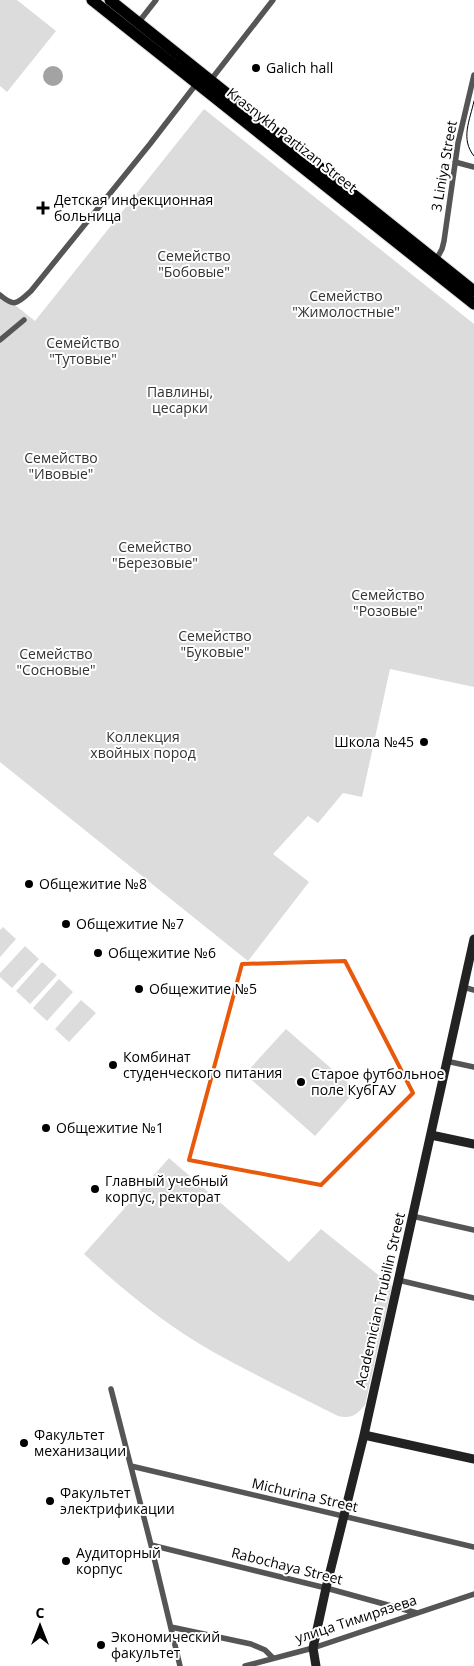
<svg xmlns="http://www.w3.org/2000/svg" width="474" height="1666" viewBox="0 0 474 1666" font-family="'Open Sans',sans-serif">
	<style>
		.green { fill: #dcdcdc }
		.water { fill: #a3a3a3 }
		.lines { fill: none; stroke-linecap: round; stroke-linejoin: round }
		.highway-casing { stroke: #dbdbdb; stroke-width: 13 }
		.street { stroke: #555; stroke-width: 5.5 }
		.secondary { stroke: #222; stroke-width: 9 }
		.highway { stroke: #000; stroke-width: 11 }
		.tram { stroke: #000; stroke-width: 1 }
		.marked { fill: none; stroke: #e8590c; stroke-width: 4; stroke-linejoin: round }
		.poi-dot { fill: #000; stroke: #fff; stroke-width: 2 }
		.labels { text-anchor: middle; stroke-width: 4; stroke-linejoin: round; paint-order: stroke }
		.poi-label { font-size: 14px; fill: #000; stroke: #fff; text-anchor: start }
		.street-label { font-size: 14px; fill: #000; stroke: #fff }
		.park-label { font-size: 14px; fill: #333; stroke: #fff }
	</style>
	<rect width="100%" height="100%" fill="#fff"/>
	<!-- green -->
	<path class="green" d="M 0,0 L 17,0 L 56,31 L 7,92 L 0,86 Z
		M 204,109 L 474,324 L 474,687 L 390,669 L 362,797 L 343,793 L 318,823 L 308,816 L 273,854 L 309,882 L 248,961 L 0,762 L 0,293 L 35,321 Z
		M 3,927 L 16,939 L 0,957 L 0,930 Z
		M 25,946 L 39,959 L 12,988 L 0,977 L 0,973 Z
		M 42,962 L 57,975 L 30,1004 L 16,991 Z
		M 59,979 L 73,992 L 47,1021 L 33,1008 Z
		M 81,1000 L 96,1013 L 69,1042 L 55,1029 Z
		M 286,1029 L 356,1090 L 315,1136 L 245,1074 Z
		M 169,1158 L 289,1262 L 321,1229 L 392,1286 L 365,1405 C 356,1415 352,1419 338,1416 C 297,1395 255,1375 215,1353 C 167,1326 124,1291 84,1254 Z"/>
	<!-- water -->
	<path class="water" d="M43 76a10 10 0 1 1 20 0a10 10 0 1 1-20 0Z"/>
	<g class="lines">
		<defs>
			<path id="highway" d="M 92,0 L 474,304
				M 110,0 L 474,291"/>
		</defs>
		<!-- highway casing -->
		<use href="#highway" class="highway-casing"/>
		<!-- street -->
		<path class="street" d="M 138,23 L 156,0
			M 210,81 L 273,0
			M 455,162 L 474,167
			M 436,260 L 442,249 L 444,241 L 458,143 L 474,75
			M 0,295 C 15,308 18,303 31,291 L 150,144 L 197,83
			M 0,340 L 24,320
			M 463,987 L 474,990
			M 446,1061 L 474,1067
			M 412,1216 L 474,1230
			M 398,1280 L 474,1298
			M 111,1389 L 151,1545 L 180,1666
			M 131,1466 L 474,1547
			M 151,1545 L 326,1588 L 417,1613
			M 171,1627 L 251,1644 L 265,1650 L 273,1658
			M 245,1666 L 313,1648 L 474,1594"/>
		<!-- secondary -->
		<path class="secondary" d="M 431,1135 L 474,1144
			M 364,1435 L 474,1459
			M 316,1666 L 313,1648 L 326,1588 L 364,1435 L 474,939"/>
		<!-- highway -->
		<use href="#highway" class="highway"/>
		<!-- tram -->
		<path class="tram" d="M 474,101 C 470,120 460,139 474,156"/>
	</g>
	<!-- marked area -->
	<path class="marked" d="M 345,961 L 413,1093 L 321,1185 L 189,1160 L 242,964 Z"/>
	<!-- markers -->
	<g class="poi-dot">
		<circle cx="256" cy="68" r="5"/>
		<path d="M40.5 200.5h5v5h5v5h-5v5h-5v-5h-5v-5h5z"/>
		<circle cx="424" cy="742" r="5"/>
		<circle cx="29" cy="884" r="5"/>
		<circle cx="66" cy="924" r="5"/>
		<circle cx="98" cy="953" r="5"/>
		<circle cx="139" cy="989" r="5"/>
		<circle cx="113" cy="1065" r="5"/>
		<circle cx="301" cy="1082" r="5"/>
		<circle cx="46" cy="1128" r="5"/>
		<circle cx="95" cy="1189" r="5"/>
		<circle cx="24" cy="1443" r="5"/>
		<circle cx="50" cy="1501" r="5"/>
		<circle cx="66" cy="1561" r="5"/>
		<circle cx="101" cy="1645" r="5"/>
	</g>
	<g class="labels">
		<!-- poi labels -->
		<g class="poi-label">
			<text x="266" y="73">Galich hall</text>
			<text x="54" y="205">Детская инфекционная<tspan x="54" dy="16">больница</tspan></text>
			<text x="414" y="747" text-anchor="end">Школа №45</text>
			<text x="39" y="889">Общежитие №8</text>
			<text x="76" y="929">Общежитие №7</text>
			<text x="108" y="958">Общежитие №6</text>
			<text x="149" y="994">Общежитие №5</text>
			<text x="123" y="1062">Комбинат<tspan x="123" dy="16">студенческого питания</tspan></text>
			<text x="311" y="1079">Старое футбольное<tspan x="311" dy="16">поле КубГАУ</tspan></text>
			<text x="56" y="1133">Общежитие №1</text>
			<text x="105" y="1186">Главный учебный<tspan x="105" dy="16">корпус, ректорат</tspan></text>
			<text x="34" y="1440">Факультет<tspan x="34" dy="16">механизации</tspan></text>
			<text x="60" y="1498">Факультет<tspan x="60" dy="16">электрификации</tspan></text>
			<text x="76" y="1558">Аудиторный<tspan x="76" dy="16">корпус</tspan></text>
			<text x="111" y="1642">Экономический<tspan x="111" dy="16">факультет</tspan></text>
		</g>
		<!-- street labels -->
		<g class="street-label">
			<text transform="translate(292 140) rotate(38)" y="5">Krasnykh Partizan Street</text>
			<text transform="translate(444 166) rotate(-80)" y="5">3 Liniya Street</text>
			<text transform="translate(380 1300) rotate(-77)" y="5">Academician Trubilin Street</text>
			<text transform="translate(305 1495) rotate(13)" y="5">Michurina Street</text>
			<text transform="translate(287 1566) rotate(14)" y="5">Rabochaya Street</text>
			<text transform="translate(356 1619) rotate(-18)" y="5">улица Тимирязева</text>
		</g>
		<!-- park labels -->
		<g class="park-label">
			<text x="194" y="261">Семейство<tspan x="194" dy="16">"Бобовые"</tspan></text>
			<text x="346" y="301">Семейство<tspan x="346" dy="16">"Жимолостные"</tspan></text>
			<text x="83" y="348">Семейство<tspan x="83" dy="16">"Тутовые"</tspan></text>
			<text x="180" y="397">Павлины,<tspan x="180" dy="16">цесарки</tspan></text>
			<text x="61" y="463">Семейство<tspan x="61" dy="16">"Ивовые"</tspan></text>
			<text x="155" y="552">Семейство<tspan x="155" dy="16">"Березовые"</tspan></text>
			<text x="388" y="600">Семейство<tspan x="388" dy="16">"Розовые"</tspan></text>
			<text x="215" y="641">Семейство<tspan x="215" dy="16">"Буковые"</tspan></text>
			<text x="56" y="659">Семейство<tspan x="56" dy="16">"Сосновые"</tspan></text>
			<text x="143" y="742">Коллекция<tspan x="143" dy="16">хвойных пород</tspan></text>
		</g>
	</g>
	<!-- north arrow -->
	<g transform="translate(40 1626)" stroke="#ffffff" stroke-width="4" paint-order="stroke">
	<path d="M0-4L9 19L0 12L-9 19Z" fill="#000000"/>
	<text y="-8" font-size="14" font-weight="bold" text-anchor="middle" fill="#000000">С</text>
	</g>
</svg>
